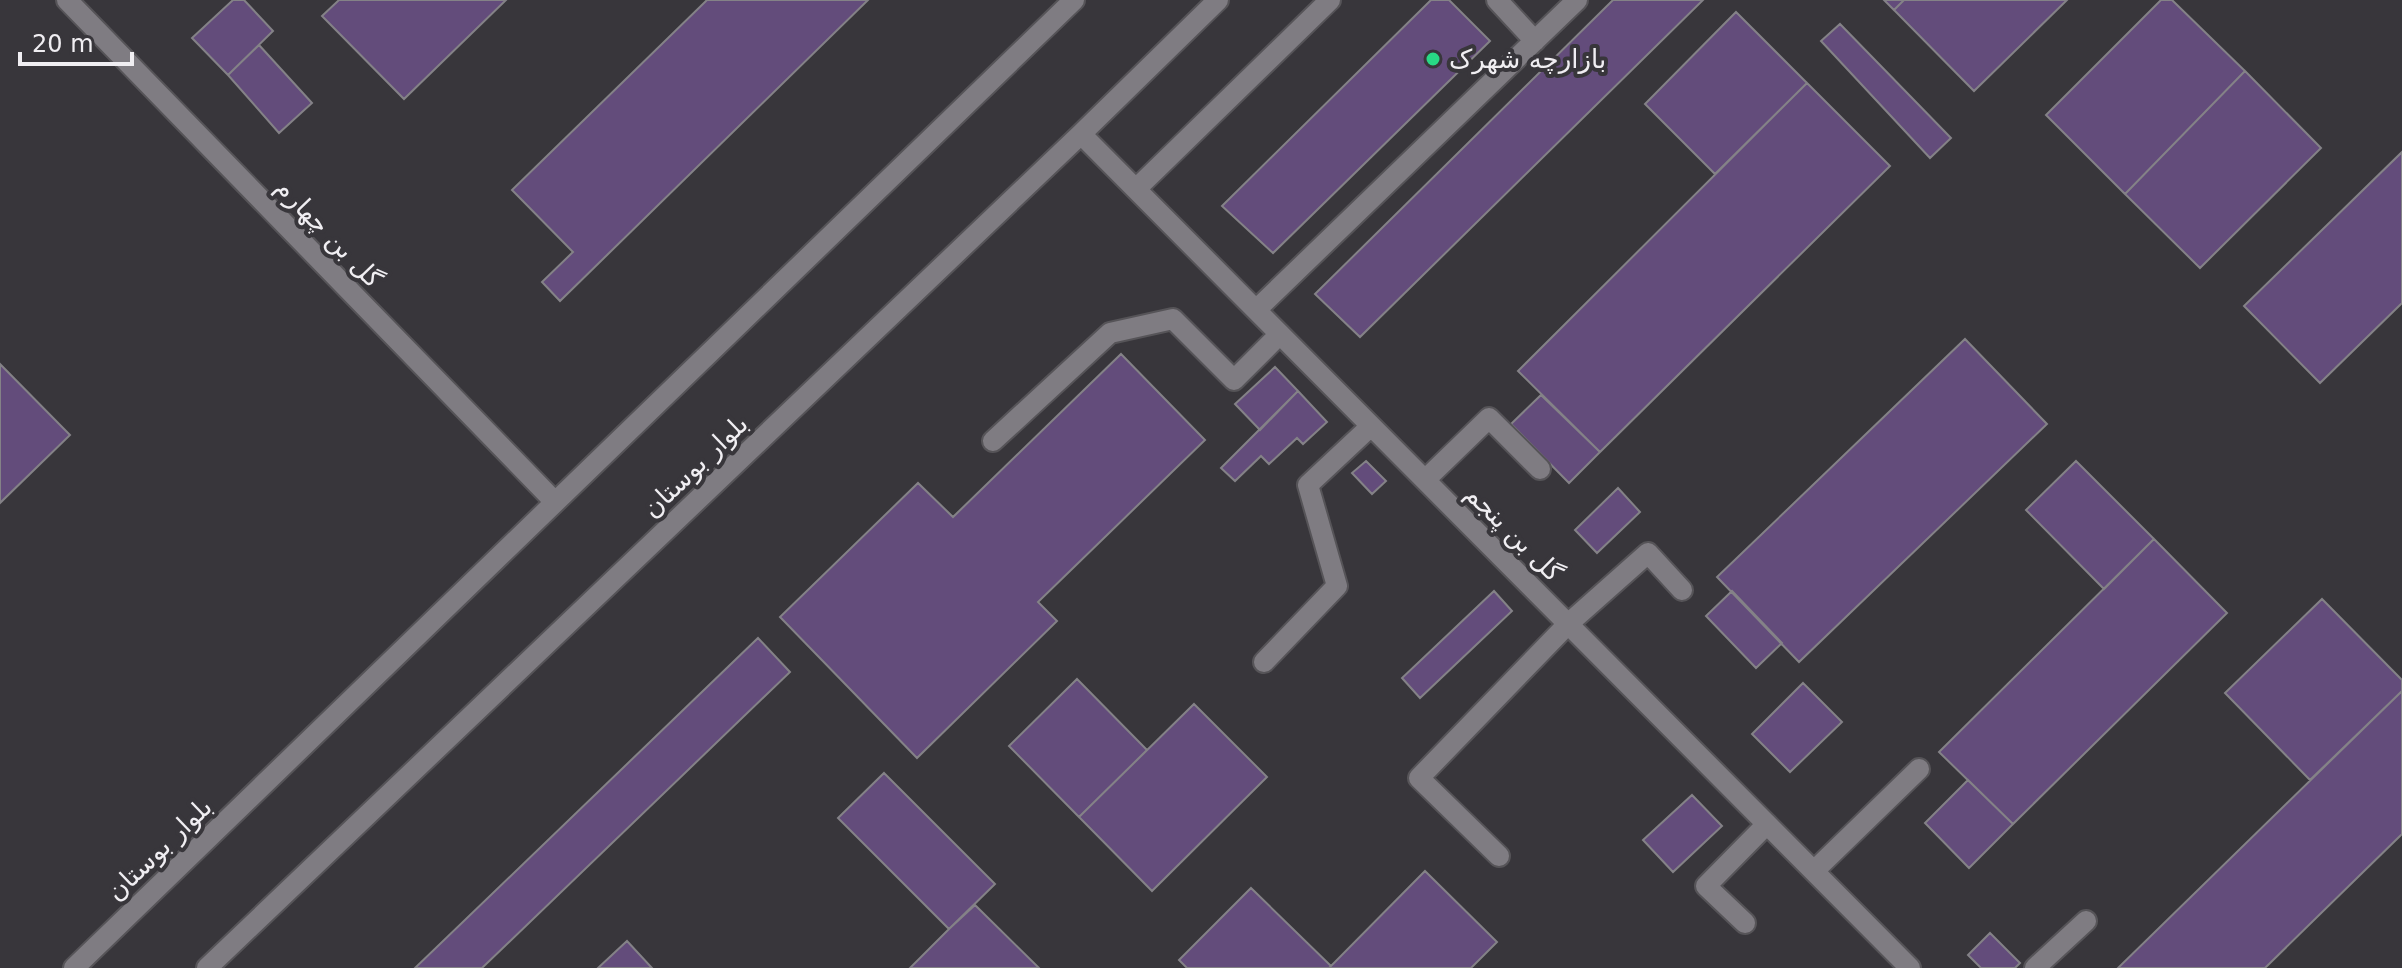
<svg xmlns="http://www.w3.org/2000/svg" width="2402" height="968" viewBox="0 0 2402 968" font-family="'DejaVu Sans',Vazirmatn,sans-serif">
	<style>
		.building { fill: #634c7b; stroke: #848287; stroke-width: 2 }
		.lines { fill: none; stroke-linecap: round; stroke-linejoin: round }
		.minor-casing { stroke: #565458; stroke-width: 24 }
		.minor { stroke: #7f7c82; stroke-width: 20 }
		.poi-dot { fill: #28d885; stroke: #38363b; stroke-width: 3 }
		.labels { text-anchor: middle; stroke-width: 8; stroke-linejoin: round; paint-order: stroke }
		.poi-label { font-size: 26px; fill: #f0eef2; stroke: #38363b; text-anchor: start }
		.street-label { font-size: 26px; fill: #f0eef2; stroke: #38363b }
	</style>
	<rect width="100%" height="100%" fill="#38363b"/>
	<!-- building -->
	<path class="building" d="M 233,0 L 244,0 L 273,31 L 228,75 L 192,38 Z
		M 339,0 L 506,0 L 404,99 L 322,16 Z
		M 707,0 L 868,0 L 560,301 L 542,282 L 573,252 L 512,190 Z
		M 1431,0 L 1449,0 L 1490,41 L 1273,253 L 1222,206 Z
		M 1613,0 L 1703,0 L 1360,337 L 1315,294 Z
		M 1884,0 L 1904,0 L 1894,10 Z
		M 1904,0 L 2067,0 L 1974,91 L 1894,10 Z
		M 2161,0 L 2172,0 L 2245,71 L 2125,194 L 2046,115 Z
		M 1736,12 L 1807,83 L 1715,174 L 1645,104 Z
		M 1840,24 L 1951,138 L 1930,158 L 1821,41 Z
		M 259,45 L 312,103 L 279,133 L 228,75 Z
		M 2245,71 L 2321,148 L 2200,268 L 2125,194 Z
		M 1807,83 L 1890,166 L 1600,452 L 1518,371 Z
		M 2402,152 L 2402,303 L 2320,383 L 2244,306 Z
		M 1965,339 L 2047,424 L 1799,662 L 1717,577 Z
		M 1121,354 L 1205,440 L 1038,602 L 1057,621 L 917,758 L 780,617 L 918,483 L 953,517 Z
		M 0,364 L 70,435 L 0,503 Z
		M 1275,367 L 1298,391 L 1260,430 L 1235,404 Z
		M 1298,391 L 1327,422 L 1303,444 L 1297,438 L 1269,464 L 1261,456 L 1235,481 L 1221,468 Z
		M 1541,395 L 1600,452 L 1569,483 L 1511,424 Z
		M 1366,461 L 1386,481 L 1372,494 L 1352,473 Z
		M 2076,461 L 2154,539 L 2104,589 L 2026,510 Z
		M 1618,488 L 1640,512 L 1597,553 L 1575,530 Z
		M 2154,539 L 2227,613 L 2013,824 L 1939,752 Z
		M 1494,591 L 1512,611 L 1420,698 L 1402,678 Z
		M 1732,591 L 1782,643 L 1756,668 L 1706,616 Z
		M 2322,599 L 2402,680 L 2402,691 L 2310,780 L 2225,693 Z
		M 758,638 L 790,672 L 482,968 L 415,968 Z
		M 1077,679 L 1147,750 L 1079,817 L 1009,746 Z
		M 1803,683 L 1842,722 L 1790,772 L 1752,734 Z
		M 2402,691 L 2402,834 L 2265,968 L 2118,968 Z
		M 1194,704 L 1267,777 L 1152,891 L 1079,817 Z
		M 884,773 L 995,884 L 949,929 L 838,818 Z
		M 1968,780 L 2013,824 L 1969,868 L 1925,823 Z
		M 1692,795 L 1722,826 L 1673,872 L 1643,840 Z
		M 1425,871 L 1497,942 L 1471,968 L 1329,968 Z
		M 1251,888 L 1331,966 L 1329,968 L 1187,968 L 1179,960 Z
		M 975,905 L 1039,968 L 910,968 L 949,929 Z
		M 1990,933 L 2020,963 L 2015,968 L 1981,968 L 1968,955 Z
		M 627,941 L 652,968 L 598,968 Z"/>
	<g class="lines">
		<defs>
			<path id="minor" d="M 67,0 L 555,502
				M 1497,0 L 1535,41
				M 1081,134 L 1910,968
				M 1136,189 L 1330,0
				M 1256,310 L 1577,0
				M 993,441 L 1110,333 L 1173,319 L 1234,380 L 1280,334
				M 1425,480 L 1489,418 L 1540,469
				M 1264,662 L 1337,586 L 1308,485 L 1371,426
				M 1499,856 L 1419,778 L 1568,624 L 1648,553 L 1682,590
				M 1814,871 L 1919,769
				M 1745,923 L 1706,886 L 1767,824
				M 74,968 L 1074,0
				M 207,968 L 1081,134 L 1218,0
				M 2035,968 L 2086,921"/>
		</defs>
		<!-- minor casing -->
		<use href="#minor" class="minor-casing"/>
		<!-- minor -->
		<use href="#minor" class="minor"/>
	</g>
	<!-- markers -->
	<circle class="poi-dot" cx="1433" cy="59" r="8"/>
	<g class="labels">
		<!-- poi labels -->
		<g class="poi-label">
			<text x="1449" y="68">بازارچه شهرک</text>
		</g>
		<!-- street labels -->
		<g class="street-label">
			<text transform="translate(329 233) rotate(46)" y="9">گل بن چهارم</text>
			<text transform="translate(695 466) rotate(-44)" y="9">بلوار بوستان</text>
			<text transform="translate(1514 533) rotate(45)" y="9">گل بن پنجم</text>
			<text transform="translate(159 849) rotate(-44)" y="9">بلوار بوستان</text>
		</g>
	</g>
	<!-- scale -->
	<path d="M20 52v12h112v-12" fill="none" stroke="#f0eef2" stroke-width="4"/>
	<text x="32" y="52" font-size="24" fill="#f0eef2" stroke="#38363b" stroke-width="6" paint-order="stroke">20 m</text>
</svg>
